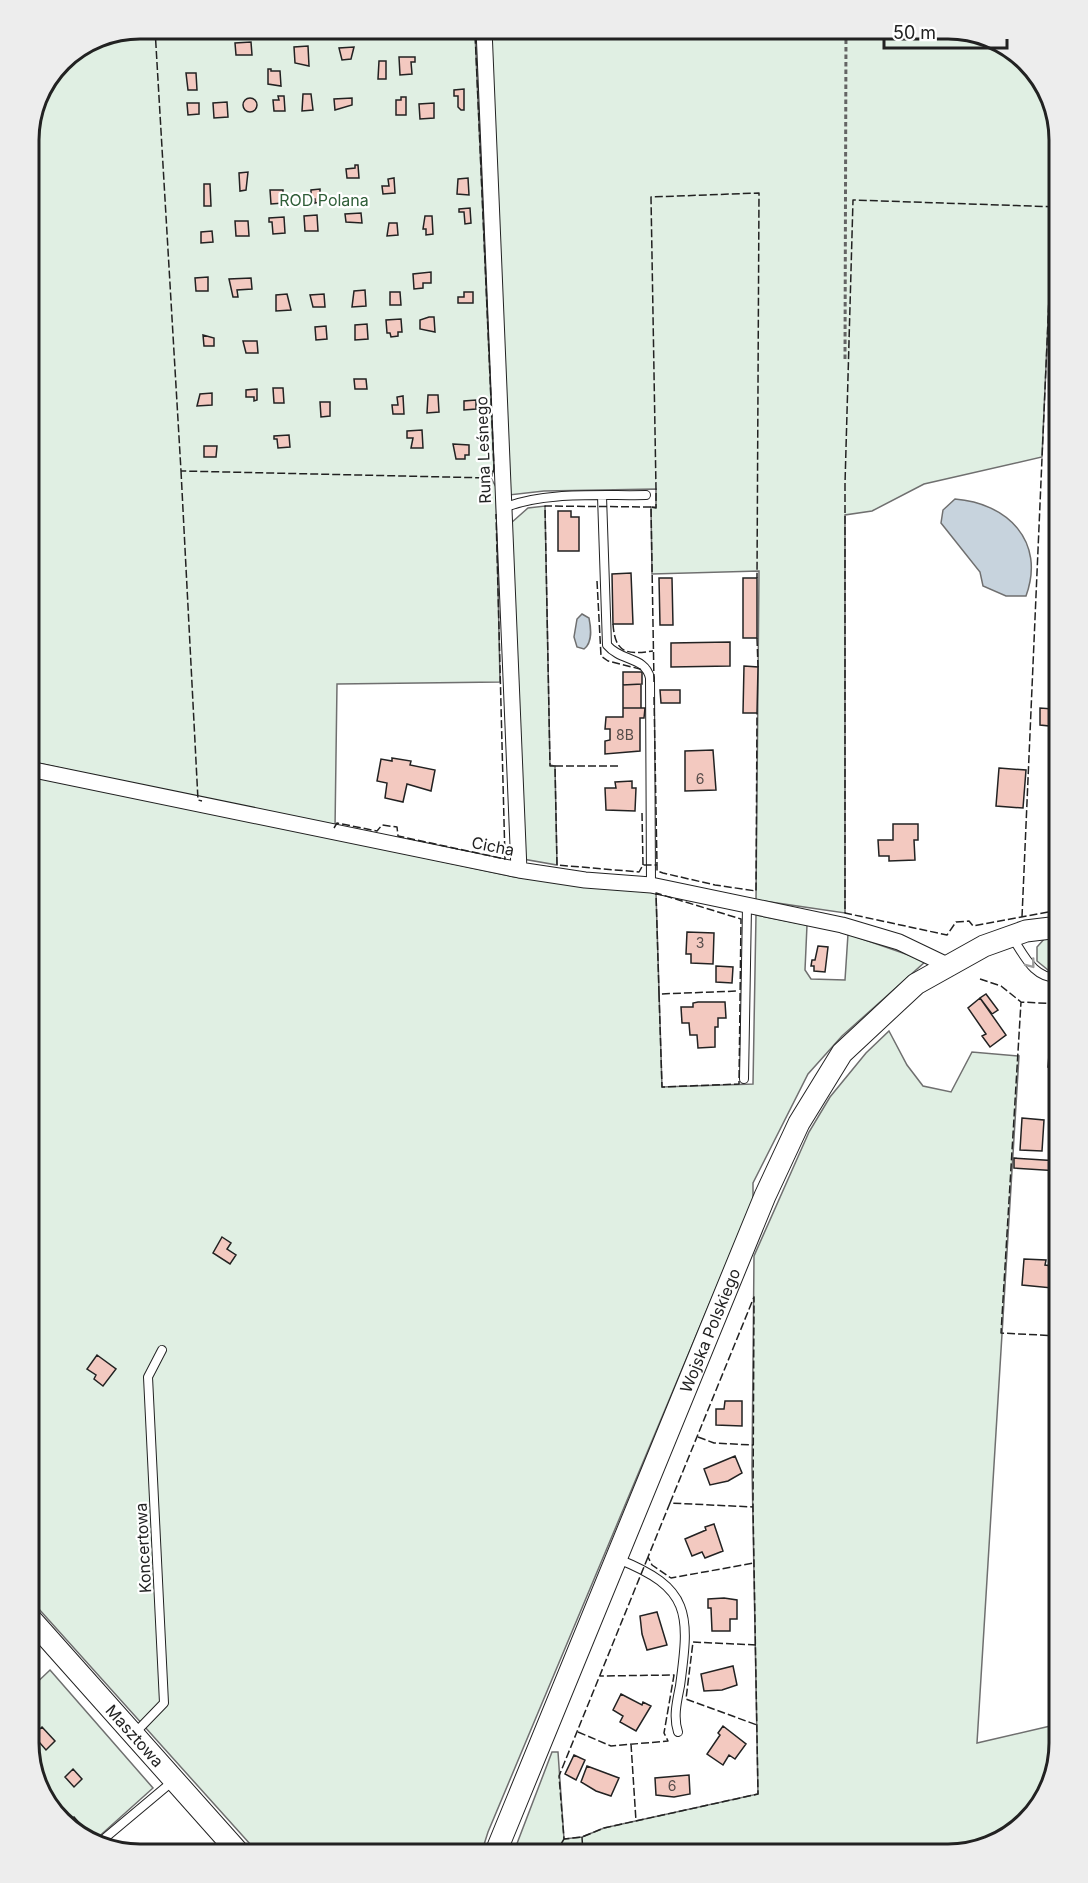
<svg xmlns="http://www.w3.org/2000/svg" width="1088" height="1883" viewBox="0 0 1088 1883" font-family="Inter,sans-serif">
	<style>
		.green { fill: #e0efe3; stroke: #6f6f6f; stroke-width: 1.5 }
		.water { fill: #c7d3dd; stroke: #6f6f6f; stroke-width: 1.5 }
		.building { fill: #f3c9c0; stroke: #222; stroke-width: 1.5 }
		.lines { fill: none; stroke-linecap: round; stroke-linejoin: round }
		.lane-casing { stroke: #222; stroke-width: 10 }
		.street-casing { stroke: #222; stroke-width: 17 }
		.secondary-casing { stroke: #222; stroke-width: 23 }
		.path { stroke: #646464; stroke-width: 3; stroke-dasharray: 4.5 3; stroke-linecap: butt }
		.lane { stroke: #fff; stroke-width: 8 }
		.street { stroke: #fff; stroke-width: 15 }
		.secondary { stroke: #fff; stroke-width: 21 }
		.fence { stroke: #222; stroke-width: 1.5; stroke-dasharray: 8 3; stroke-linecap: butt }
		.oneway { stroke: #9c9c9c }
		.labels { text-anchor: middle; stroke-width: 4.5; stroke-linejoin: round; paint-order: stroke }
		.number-label { font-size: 14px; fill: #564c4a }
		.park-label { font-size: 16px; fill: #2f5e38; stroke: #fff }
		.street-label { font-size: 16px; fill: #222; stroke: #fff }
		.rim { fill: none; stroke: #222; stroke-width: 3 }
	</style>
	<rect width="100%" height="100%" fill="#fff"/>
	<!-- green -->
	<path class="green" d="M 140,29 L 392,29 L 475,32 L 494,469 L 491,478 L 496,487 L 500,682 L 337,684 L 335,829 L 29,761 L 29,133 L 61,61 L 98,37 Z
		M 487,29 L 956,29 L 1010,47 L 1048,91 L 1059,140 L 1059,207 L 1053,207 L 1042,457 L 924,484 L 872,511 L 845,515 L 845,913 L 756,900 L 759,571 L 652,574 L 651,507 L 656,507 L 656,489 L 544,491 L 509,495 Z
		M 545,506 L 550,765 L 555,766 L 557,865 L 523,859 L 511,523 L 528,508 Z
		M 29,773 L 515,877 L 656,893 L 662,1087 L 753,1084 L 756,915 L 807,925 L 805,970 L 811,979 L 845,980 L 848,934 L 926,961 L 842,1036 L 808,1074 L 753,1183 L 753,1200 L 488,1832 L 481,1854 L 259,1854 L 29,1598 Z
		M 1046,937 L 1059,937 L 1059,969 L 1048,970 L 1037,961 L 1037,947 Z
		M 889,1031 L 907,1065 L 923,1086 L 951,1092 L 972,1052 L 1019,1056 L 977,1743 L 1059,1724 L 1059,1743 L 1041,1805 L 997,1843 L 948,1854 L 513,1854 L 552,1752 L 558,1752 L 564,1839 L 582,1837 L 604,1828 L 758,1794 L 752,1467 L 754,1256 L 809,1132 L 830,1097 L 866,1053 Z
		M 50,1670 L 153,1788 L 94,1841 L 78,1836 L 40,1792 L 29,1743 L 29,1690 Z"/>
	<!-- water -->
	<path class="water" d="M 955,499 C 1007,503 1046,541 1026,596 L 1006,596 L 983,586 L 980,572 L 941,523 L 943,510 Z
		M 582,614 L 589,618 C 591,628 593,642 584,649 L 577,647 L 574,637 L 577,619 Z"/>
	<!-- building -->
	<path class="building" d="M 251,42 L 252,55 L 236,55 L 235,43 Z
		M 308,46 L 309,66 L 295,63 L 294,47 Z
		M 354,47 L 351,59 L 342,60 L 339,48 Z
		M 399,57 L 415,57 L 415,62 L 411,62 L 412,74 L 400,75 Z
		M 379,61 L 386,61 L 386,79 L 378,79 Z
		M 268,69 L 271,69 L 271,71 L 280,71 L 281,86 L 268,84 Z
		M 186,73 L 196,73 L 197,90 L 188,90 Z
		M 464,89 L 464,110 L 461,110 L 458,107 L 458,96 L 454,96 L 454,90 Z
		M 303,94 L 311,94 L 313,110 L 302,111 Z
		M 278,96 L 284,96 L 285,111 L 274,111 L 273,100 L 279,100 Z
		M 401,97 L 406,97 L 406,115 L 396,115 L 396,100 L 401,100 Z
		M 352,98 L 352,105 L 335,110 L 334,99 Z
		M243 105a7 7 0 1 1 14 0a7 7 0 1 1-14 0Z
		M 227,102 L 228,117 L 214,118 L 213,103 Z
		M 187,103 L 199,103 L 199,114 L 188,115 Z
		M 434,103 L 434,118 L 420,119 L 419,104 Z
		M 355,165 L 358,165 L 359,178 L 347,178 L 346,169 L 355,168 Z
		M 248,172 L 246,190 L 240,191 L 239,173 Z
		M 394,178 L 395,193 L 383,194 L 382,186 L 389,186 L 388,179 Z
		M 468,178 L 469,195 L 457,194 L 458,179 Z
		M 204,184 L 210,184 L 211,206 L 204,206 Z
		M 320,189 L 320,202 L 315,203 L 315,199 L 311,199 L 311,190 Z
		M 270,190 L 283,190 L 283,203 L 271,204 Z
		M 470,208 L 471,223 L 465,224 L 464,212 L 459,212 L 459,209 Z
		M 361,213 L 362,223 L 346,222 L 345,214 Z
		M 317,215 L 318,231 L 305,231 L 304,216 Z
		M 425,216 L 432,216 L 433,234 L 426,235 L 426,229 L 423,229 Z
		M 284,217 L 285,233 L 273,234 L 272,222 L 269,222 L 269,218 Z
		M 235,221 L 248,221 L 249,236 L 236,236 Z
		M 389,223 L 397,223 L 398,235 L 387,236 Z
		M 212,231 L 213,242 L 201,243 L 201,232 Z
		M 431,272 L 431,283 L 423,283 L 423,288 L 414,289 L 413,274 Z
		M 208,277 L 208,291 L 196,291 L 195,278 Z
		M 251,278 L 252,289 L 237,290 L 238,297 L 233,297 L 229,279 Z
		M 365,290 L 366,306 L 352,307 L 354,291 Z
		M 390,292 L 400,292 L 401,305 L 390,305 Z
		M 464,292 L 473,292 L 473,303 L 458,303 L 458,297 L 464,297 Z
		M 287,294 L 291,310 L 276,311 L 276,295 Z
		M 324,294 L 325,307 L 313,307 L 310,295 Z
		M 429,317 L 434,317 L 435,332 L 420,329 L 420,320 Z
		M 401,319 L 402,332 L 398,332 L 398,336 L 391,337 L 390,333 L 387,333 L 386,320 Z
		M 367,324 L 368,339 L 355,340 L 355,325 Z
		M 326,326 L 327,339 L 316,340 L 315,327 Z
		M 203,335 L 214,338 L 214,346 L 204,346 Z
		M 243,341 L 257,341 L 258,353 L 246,353 Z
		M 354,379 L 366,379 L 367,389 L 355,389 Z
		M 273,388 L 283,388 L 284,403 L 274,403 Z
		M 257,389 L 257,400 L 254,401 L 254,397 L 246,397 L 246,390 Z
		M 212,393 L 212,405 L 197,406 L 200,394 Z
		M 428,395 L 438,395 L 439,412 L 427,413 Z
		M 403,396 L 404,414 L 393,414 L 392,405 L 398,405 L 397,397 Z
		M 476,400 L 476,409 L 464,410 L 464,401 Z
		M 320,402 L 330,402 L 330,416 L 321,417 Z
		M 422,430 L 423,448 L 411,448 L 413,438 L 407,438 L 407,431 Z
		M 289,435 L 290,447 L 278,448 L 277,439 L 274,439 L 274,436 Z
		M 453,444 L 469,445 L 469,455 L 465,455 L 465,459 L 456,459 Z
		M 204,446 L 217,446 L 216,457 L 204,457 Z
		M 558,511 L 571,511 L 571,517 L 579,517 L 579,551 L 558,551 Z
		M 631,573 L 633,624 L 613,624 L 612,574 Z
		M 659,578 L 672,578 L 673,625 L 660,625 Z
		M 743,578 L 757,578 L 757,638 L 743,638 Z
		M 730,642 L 730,666 L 671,667 L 671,643 Z
		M 744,666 L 758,667 L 757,713 L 743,713 Z
		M 623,672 L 642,672 L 642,684 L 623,685 Z
		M 641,684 L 641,708 L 623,708 L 623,685 Z
		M 660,690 L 680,690 L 680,703 L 661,703 Z
		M 1058,694 L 1059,733 L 1049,732 L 1049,726 L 1040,725 L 1040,708 L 1053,709 L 1054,701 L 1058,701 Z
		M 623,708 L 645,708 L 644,718 L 640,718 L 640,751 L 605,754 L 605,741 L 610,740 L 610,729 L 605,729 L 606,717 L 623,717 Z
		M 713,750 L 716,790 L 685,791 L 685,751 Z
		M 392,758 L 411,761 L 410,765 L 435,770 L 431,791 L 407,784 L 403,802 L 385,798 L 387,783 L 377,781 L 381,759 L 392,761 Z
		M 999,768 L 1026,770 L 1023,808 L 996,806 Z
		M 632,781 L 632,788 L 636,788 L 635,811 L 606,810 L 605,788 L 616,788 L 615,782 Z
		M 893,824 L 918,824 L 918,840 L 914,840 L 915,860 L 889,861 L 889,856 L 879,856 L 878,840 L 893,840 Z
		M 687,932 L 714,933 L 713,964 L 691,963 L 691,954 L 686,954 Z
		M 818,946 L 828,947 L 825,972 L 814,971 L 814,966 L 811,966 L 812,960 L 815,960 Z
		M 716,966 L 733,967 L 732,983 L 716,982 Z
		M 986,994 L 998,1010 L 992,1014 L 980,998 Z
		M 980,998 L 1006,1035 L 990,1047 L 982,1036 L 986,1034 L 968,1008 Z
		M 698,1002 L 725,1002 L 726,1018 L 718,1018 L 718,1027 L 715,1027 L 715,1047 L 698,1048 L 697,1035 L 690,1035 L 689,1023 L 682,1023 L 681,1007 L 693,1007 L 693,1003 Z
		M 1050,1043 L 1059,1043 L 1059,1078 L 1055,1077 L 1057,1068 L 1048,1067 Z
		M 1022,1118 L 1044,1120 L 1042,1151 L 1020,1150 Z
		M 1014,1158 L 1059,1161 L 1059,1171 L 1014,1168 Z
		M 222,1237 L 231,1243 L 227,1249 L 236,1255 L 230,1264 L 213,1253 Z
		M 1024,1259 L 1046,1260 L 1045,1265 L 1053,1266 L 1052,1288 L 1022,1285 Z
		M 97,1355 L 116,1369 L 103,1386 L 94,1379 L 96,1375 L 87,1369 Z
		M 725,1401 L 742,1401 L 742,1426 L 716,1425 L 716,1409 L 724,1409 Z
		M 735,1456 L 742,1473 L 728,1481 L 710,1485 L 704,1469 Z
		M 714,1524 L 723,1551 L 705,1558 L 702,1552 L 692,1556 L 685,1539 L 706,1530 L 705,1527 Z
		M 724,1598 L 737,1600 L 737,1619 L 730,1619 L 730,1631 L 712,1631 L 711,1608 L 708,1608 L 708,1599 Z
		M 657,1612 L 667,1645 L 647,1650 L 642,1634 L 640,1616 Z
		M 733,1666 L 737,1685 L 722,1690 L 704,1691 L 701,1674 Z
		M 621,1694 L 642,1705 L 643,1702 L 651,1706 L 636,1731 L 620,1722 L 623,1716 L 613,1710 Z
		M 723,1726 L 746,1744 L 735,1759 L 729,1755 L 723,1765 L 707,1754 L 720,1735 L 718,1733 Z
		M 42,1727 L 55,1741 L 46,1750 L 33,1735 Z
		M 574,1755 L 585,1760 L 576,1780 L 565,1774 Z
		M 587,1766 L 619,1778 L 611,1796 L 596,1791 L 581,1782 Z
		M 73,1769 L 82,1779 L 74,1787 L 65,1777 Z
		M 689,1775 L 690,1794 L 674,1797 L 656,1795 L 655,1778 Z
		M 74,1817 L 82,1826 L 75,1832 L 67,1823 Z"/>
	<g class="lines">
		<defs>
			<path id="lane" d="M 602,496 L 607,645 C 621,662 645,656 650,678 L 651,885
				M 504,508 C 543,491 603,496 646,495
				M 1012,937 C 1025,957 1034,979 1059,978
				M 744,1079 L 747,907
				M 618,1559 C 691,1588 690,1613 680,1686 C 677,1701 673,1717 678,1732
				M 134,1734 L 164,1703 L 148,1377 L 162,1350
				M 99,1843 L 173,1781"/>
			<path id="street" d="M 484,29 L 519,870
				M 29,769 L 519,870 L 585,880 L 651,885 L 842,925 L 899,942 L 947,965"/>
			<g id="secondary">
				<path id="s1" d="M 29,1617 L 240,1854"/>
				<path id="s2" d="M 495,1854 L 765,1196 L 799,1123 L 842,1053 L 916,984 L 984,946 L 1026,931 L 1059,927"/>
			</g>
		</defs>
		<!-- lane casing -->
		<use href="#lane" class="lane-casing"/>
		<!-- street casing -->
		<use href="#street" class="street-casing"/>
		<!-- secondary casing -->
		<use href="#secondary" class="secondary-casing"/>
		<!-- path -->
		<path class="path" d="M 845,359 L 846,29"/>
		<!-- lane -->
		<use href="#lane" class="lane"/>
		<!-- street -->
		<use href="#street" class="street"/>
		<!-- secondary -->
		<use href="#secondary" class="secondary"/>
		<!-- fence -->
		<path class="fence" d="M 155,29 L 181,471 L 491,478 L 494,469 L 475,32 L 392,29
			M 181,471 L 198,800 L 202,801
			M 651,507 L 545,506 L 550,766 L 555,766 L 557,865 L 639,872 L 643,865 L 657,865 L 657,871 L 663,873 L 715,885 L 756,891 L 757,713
			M 597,581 L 601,656 L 608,661 L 640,669 L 642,672
			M 613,624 C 615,653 626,655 653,651
			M 757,638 L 758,667
			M 654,682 L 651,507 L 656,508 L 656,489 L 651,197 L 759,193 L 757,578
			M 654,697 L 657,865
			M 555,766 L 620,766
			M 642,813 L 643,865
			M 334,828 L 337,823 L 377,831 L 382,825 L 397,827 L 398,836 L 505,859 L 496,514
			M 1059,910 L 973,926 L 969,921 L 956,922 L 947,935 L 845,913 L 845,484 L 853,200 L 1059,207
			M 1022,917 L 1053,206
			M 980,979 L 1001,986 L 1021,1002
			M 659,994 L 656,893 L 741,919 L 739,1084 L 662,1087 L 659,994 L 738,991
			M 1059,1336 L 1001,1333 L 1021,1002 L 1059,1004
			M 698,1437 L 714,1443 L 753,1445
			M 670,1503 L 754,1297 L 753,1507
			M 648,1557 L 559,1776 L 564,1839 L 582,1837 L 604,1828 L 758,1794 L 753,1507 L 670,1503 L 648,1557 L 652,1565 L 671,1578 L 754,1563
			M 756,1645 L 693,1642 L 686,1699 L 757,1725
			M 578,1732 L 611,1746 L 668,1741 L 664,1733 L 674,1675 L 600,1676
			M 631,1744 L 636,1821
			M 582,1837 L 583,1854
			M 555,1854 L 564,1839"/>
	</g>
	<!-- one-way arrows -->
	<defs><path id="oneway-chevron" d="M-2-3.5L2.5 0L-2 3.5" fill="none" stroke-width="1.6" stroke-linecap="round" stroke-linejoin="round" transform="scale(1.5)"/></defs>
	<use class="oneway" href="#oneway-chevron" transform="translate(1031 964) rotate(52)"/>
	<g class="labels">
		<!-- number labels -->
		<g class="number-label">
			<text x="625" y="740">8B</text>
			<text x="700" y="784">6</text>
			<text x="700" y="948">3</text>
			<text x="672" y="1791">6</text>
		</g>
		<!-- park labels -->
		<g class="park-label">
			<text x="324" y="206">ROD Polana</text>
		</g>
		<!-- street labels -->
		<g class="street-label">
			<text transform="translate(483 450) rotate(-92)" y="6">Runa Leśnego</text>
			<text transform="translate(493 846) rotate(11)" y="6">Cicha</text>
			<text dy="6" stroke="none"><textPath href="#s2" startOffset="566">Wojska Polskiego</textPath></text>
			<text transform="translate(143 1548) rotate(-93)" y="6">Koncertowa</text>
			<text dy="6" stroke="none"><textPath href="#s1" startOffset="159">Masztowa</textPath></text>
		</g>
	</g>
	<!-- crop -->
	<path d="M0 0H1088V1883H0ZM140 39H948A101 101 0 0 1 1049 140V1743A101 101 0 0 1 948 1844H140A101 101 0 0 1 39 1743V140A101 101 0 0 1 140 39Z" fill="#ededed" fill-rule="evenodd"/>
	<path class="rim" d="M140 39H948A101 101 0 0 1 1049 140V1743A101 101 0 0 1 948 1844H140A101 101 0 0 1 39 1743V140A101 101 0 0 1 140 39Z"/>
	<!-- scale -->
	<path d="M884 39v9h123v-9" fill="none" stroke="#222222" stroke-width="3"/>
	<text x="893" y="39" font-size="18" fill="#222222" stroke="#ffffff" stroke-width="4.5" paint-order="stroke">50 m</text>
</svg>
